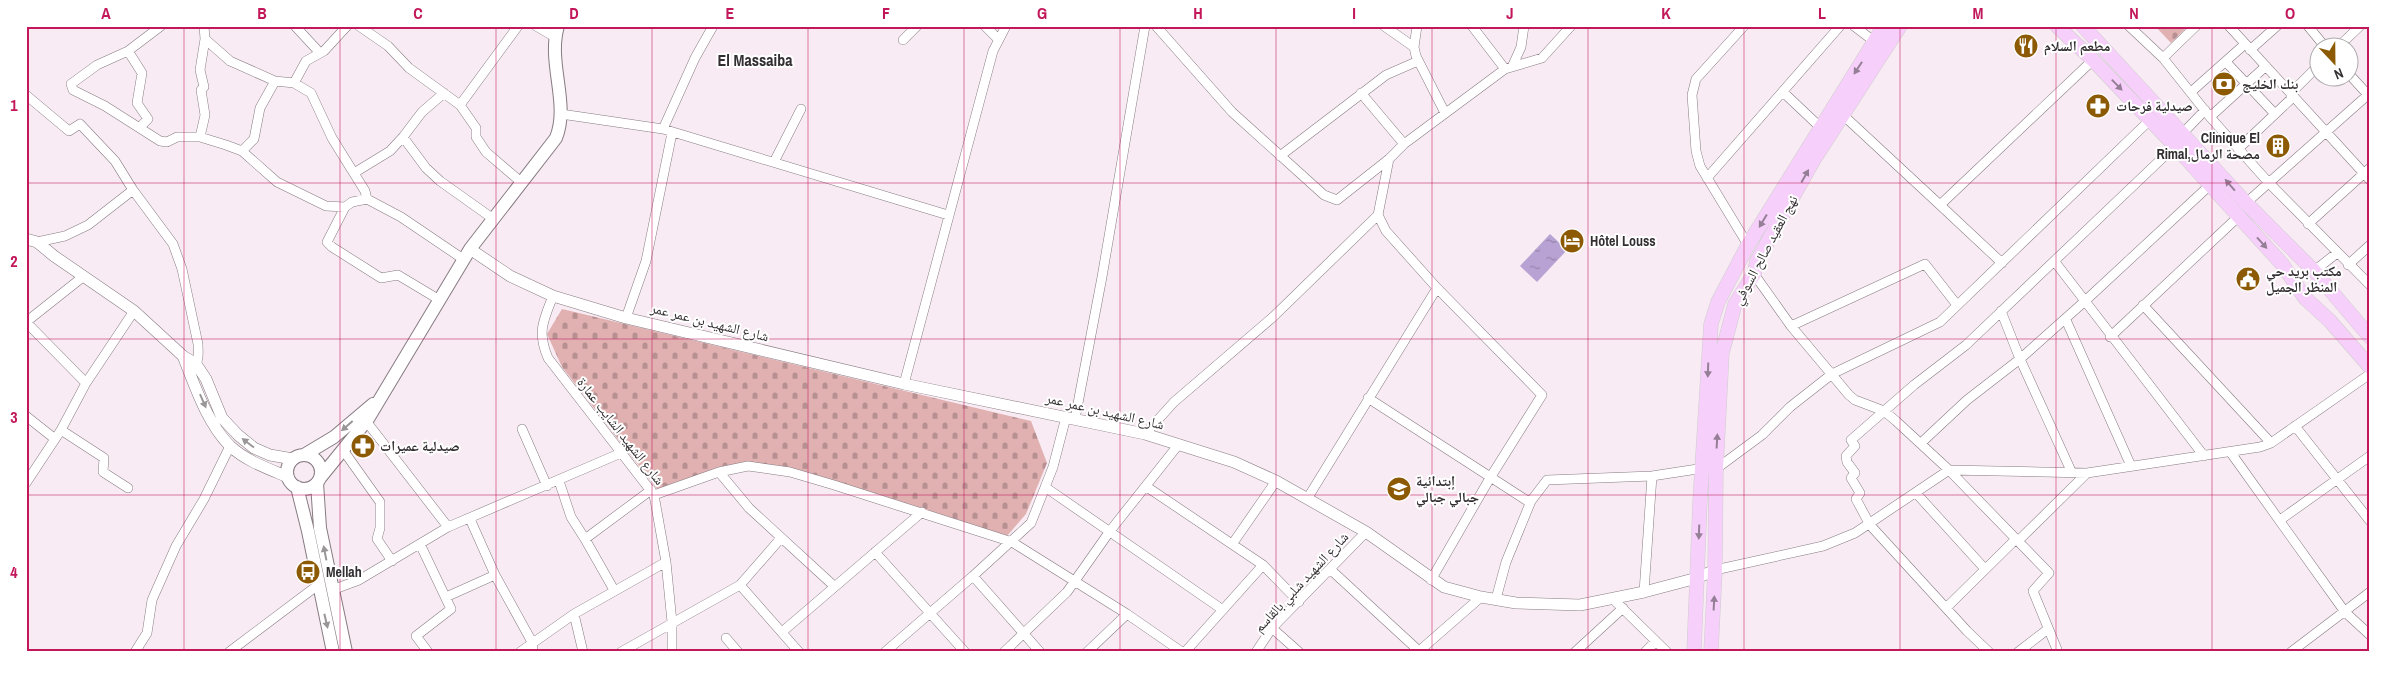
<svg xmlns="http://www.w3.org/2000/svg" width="2396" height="678" viewBox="0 0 2396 678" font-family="'Archivo Narrow','Noto Naskh Arabic',sans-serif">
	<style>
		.cemetery { fill: url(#cemetery-stones) }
		.water { fill: url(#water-ripples) }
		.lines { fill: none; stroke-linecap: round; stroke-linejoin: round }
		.minor-casing { stroke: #877b82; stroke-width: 10 }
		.tertiary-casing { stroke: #877b82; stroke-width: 12 }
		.secondary-casing { stroke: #877b82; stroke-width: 14 }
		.primary-casing { stroke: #cecdce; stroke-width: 15 }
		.minor { stroke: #fff; stroke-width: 9 }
		.tertiary { stroke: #fff; stroke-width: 11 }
		.secondary { stroke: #fff; stroke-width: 12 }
		.primary { stroke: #f6d0fa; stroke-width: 14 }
		.oneway { fill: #947f96 }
		.oneway2 { fill: #999698 }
		.grid { fill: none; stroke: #c2185b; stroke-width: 1; stroke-opacity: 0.55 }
		.labels { text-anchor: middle; stroke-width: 4; stroke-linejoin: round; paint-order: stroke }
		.poi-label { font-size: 14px; font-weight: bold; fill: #332e31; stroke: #fff; text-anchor: start }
		.street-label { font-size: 14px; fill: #332e31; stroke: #fff }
		.quarter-label { font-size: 16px; font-weight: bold; fill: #332e31; stroke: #fff }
		.neatline { fill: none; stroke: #c2185b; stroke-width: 2 }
		.grid-label { font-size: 16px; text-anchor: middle; font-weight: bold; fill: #c2185b }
	</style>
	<defs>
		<pattern id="cemetery-stones" width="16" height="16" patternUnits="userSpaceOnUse" patternTransform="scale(1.25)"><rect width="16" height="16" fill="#e1b1b1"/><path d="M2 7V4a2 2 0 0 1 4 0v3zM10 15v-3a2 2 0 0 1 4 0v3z" fill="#b79091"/></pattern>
		<pattern id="water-ripples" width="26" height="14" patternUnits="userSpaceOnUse" patternTransform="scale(1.25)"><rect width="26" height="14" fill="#b8a2d3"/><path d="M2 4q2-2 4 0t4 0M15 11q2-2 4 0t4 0" fill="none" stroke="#9684ac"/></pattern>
	</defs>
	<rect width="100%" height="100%" fill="#f8ebf3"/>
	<!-- cemetery -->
	<path class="cemetery" d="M 2155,26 L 2188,26 L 2171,43 Z
		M 562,309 L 1031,421 L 1047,463 L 1026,514 L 1007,536 L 877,494 L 777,467 L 748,463 L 723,466 L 657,489 L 562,367 L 547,334 Z"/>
	<!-- water -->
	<path class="water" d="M 1550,234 L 1567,250 L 1537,282 L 1520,266 Z"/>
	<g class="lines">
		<defs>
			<path id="minor" d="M 161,26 L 128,51 L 97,65 L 71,84 L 73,90 L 105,106 L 160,141 L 167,142 L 177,137 L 200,137 L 226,145 L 242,151 L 277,182 L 326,206 L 345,207 L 352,202 L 367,199 L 401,217 L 463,259
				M 204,26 L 205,39
				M 295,26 L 320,53
				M 359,26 L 388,46 L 409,68 L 460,105 L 476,128 L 476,137 L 486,152 L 521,182
				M 536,26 L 555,37
				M 985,26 L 998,39
				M 1156,26 L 1232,112 L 1324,195 L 1337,200 L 1389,159 L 1404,144 L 1505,69 L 1542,58 L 1571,26
				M 1384,26 L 1414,47
				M 1417,26 L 1414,47 L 1416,56 L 1445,113
				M 1472,26 L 1505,69
				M 1744,26 L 1696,79 L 1692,95 L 1696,151 L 1700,166 L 1748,245
				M 1854,26 L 1875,42
				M 2129,26 L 2163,58 L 2210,117 L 2269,183 L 2370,285
				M 2229,26 L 2370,180
				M 2308,26 L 2326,48
				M 903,40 L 917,26
				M 2337,48 L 2360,26
				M 2250,50 L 2277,26
				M 128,51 L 142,73 L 137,103 L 148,119 L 140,127
				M 2163,58 L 2196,26
				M 2226,62 L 2275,114
				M 1512,67 L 1521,47 L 1524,26
				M 2348,73 L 2370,97
				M 294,83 L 306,61 L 324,51 L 347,26
				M 1783,92 L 1820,127
				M 2191,92 L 2245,44
				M 1361,93 L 1404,144
				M 26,95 L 69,131 L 80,124 L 115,161 L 133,190 L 173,244 L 182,269 L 198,344 C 198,352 200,361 193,367
				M 460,105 L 518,26
				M 561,114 L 663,129 L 948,215
				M 1843,115 L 1940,205 L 2093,60
				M 2210,117 L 2266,66
				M 663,129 L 695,58 L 713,26
				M 2183,133 L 2205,110
				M 200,137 L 205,115 L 201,90 L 204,87 L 200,70 L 205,39 L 230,61 L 275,81 L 294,83 L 311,93 L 332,138 L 365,191 L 367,199
				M 403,137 L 426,168 L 440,181 L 492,218
				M 2238,149 L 2291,99 L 2291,93 L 2318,66
				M 242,151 L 254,139 L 260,108 L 275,81
				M 1280,156 L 1386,75 L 1418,61
				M 774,162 L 801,109
				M 354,173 L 390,151 L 403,137 L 422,112 L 444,93
				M 1707,178 L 1840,26
				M 2246,203 L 2370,93
				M 1940,205 L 2002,263
				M 345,207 L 327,242 L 332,247 L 381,278 L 398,275 L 438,299
				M 1378,215 L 1386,231 L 1437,288 L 1542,395 L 1490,478 L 1431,580
				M 2308,224 L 2370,168
				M 37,242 L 65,236 L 88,225 L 133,190
				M 2055,262 L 2085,301 L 2020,359 L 2072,473
				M 2348,265 L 2370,245
				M 2314,271 L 2337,253
				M 1754,274 L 1791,326 L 1849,395 L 1855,400 L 1884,411 L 1896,421 L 1949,470 L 2049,573 L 2033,591 L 2058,652
				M 553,296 C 543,321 537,332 548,358 L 654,495 L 666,562 L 672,622 L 672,652
				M 2143,305 L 2271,443
				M 626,318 L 646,261 L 672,133
				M 2066,320 L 2131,466
				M 26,322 L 86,383
				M 26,322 L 84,276
				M 1791,326 L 1925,264 L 1957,305
				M 2110,337 L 2238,217
				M 904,384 L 993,51 L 1006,26
				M 1368,398 L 1526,500 L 1531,501 L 1547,480 L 1652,476
				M 26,416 L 55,439
				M 1075,419 L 1102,277 L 1145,26
				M 366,421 L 448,527
				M 2295,426 L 2370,521
				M 522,429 L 547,486
				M 61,430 L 104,458 L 103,472 L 128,488
				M 1145,434 L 1174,402 L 1273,317 L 1378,215 L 1389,159
				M 1921,443 L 1967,400 L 2020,359 L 2001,311
				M 343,450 L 380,502 L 380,528 L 377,539 L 392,561
				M 2231,453 L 2345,612 L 2370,635
				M 2204,456 L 2085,301 L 2210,185
				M 1716,469 L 1762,435 L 1790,407 L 1832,374 L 1940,322 L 2151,119
				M 719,472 L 749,508 L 834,586
				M 559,481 L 571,517 L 585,539 L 651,490
				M 26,483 L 61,430 L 86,383 L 134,311
				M 1045,487 L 1223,610
				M 1147,487 L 1263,565 L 1299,602
				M 1916,493 L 1985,569
				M 654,495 L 719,472 L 748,466 L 790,472 L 834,485 L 1012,542 L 1127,614 L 1182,652
				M 1307,499 L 1437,288
				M 470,519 L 495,575 L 532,642 L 533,652
				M 2280,520 L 2370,456
				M 585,539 L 614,590
				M 2018,541 L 2087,473
				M 1233,543 L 1276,481
				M 420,544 L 451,609 L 416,636 L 428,652
				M 875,552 L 965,652
				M 1331,570 L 1419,651
				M 1715,570 L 1823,546 L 1855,533 L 1949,470 L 2087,473 L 2260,447 L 2271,443 L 2370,374
				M 973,576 L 1040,652
				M 740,585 L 781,538
				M 332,590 L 359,580 L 448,527 L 621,453
				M 1644,592 L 1652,476 L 1704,468
				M 446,597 L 495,575
				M 1496,599 L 1506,562 L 1531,501
				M 1613,599 L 1667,652
				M 1946,608 L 2016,539
				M 574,614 L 583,652
				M 1272,628 L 1299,652
				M 782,632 L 922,512
				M 726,638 L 738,652
				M 135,652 L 147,633 L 152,600 L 176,546 L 204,499 L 230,446
				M 229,652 L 318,585
				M 520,652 L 574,614 L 666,562
				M 621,652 L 740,585 L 799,652
				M 885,652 L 973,576 L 1031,523 L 1053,467 L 1066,417
				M 1004,652 L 1067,592 L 1110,531 L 1179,444
				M 1087,652 L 1127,614
				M 1185,652 L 1263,565
				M 1256,652 L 1272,628 L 1366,532
				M 1418,652 L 1481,597
				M 1575,652 L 1623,608
				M 1645,652 L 1656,641
				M 1989,652 L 1967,631 L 1870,525 L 1856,499 L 1860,493 L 1851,478 L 1855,473 L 1847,462 L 1846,456 L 1855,446 L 1851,440 L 1914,385 L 1966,345 L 2175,146
				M 2018,652 L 2048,629
				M 2291,652 L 2370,592"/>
			<path id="tertiary" d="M 26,239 L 37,242 L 54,256 L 134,311 L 183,356 L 196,364 L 206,379 L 222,418 L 238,435 L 254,448 L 270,455 L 293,459
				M 470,249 L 510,276 L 553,296 L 626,318 L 904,384 L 1145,434 L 1234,462 L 1276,481 L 1366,532 L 1444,587 L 1481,597 L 1516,603 L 1580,605 L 1644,592 L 1697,578 L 1715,570
				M 183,356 C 195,386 207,423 230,446 C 246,461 269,469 288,477"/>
			<path id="secondary" d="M 304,455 L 334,437 L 373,404
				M287 472a17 17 0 1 1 34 0a17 17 0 1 1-34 0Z
				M 320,478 L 368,419 L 470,249 L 556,138 C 570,103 547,63 558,26
				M 317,483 L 320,528 L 346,652
				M 297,487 L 308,531 L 333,652"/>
			<path id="primary" d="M 2057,26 L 2093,60 L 2175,146 L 2282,264 L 2305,298 L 2330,321 L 2370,367
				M 2083,26 L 2246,203 L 2314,271 L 2370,337
				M 1694,652 L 1700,501 L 1711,324 L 1718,302 L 1748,245 L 1884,26
				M 1711,652 L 1715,570 L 1716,469 L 1722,353 L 1735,304 L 1754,274 L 1757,261 L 1813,161 L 1900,26"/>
		</defs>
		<!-- minor casing -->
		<use href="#minor" class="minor-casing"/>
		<!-- tertiary casing -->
		<use href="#tertiary" class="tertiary-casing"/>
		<!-- secondary casing -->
		<use href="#secondary" class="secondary-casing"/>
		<!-- primary casing -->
		<use href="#primary" class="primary-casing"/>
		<!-- minor -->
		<use href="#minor" class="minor"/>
		<!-- tertiary -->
		<use href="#tertiary" class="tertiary"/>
		<!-- secondary -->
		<use href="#secondary" class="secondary"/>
		<!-- primary -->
		<use href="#primary" class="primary"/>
	</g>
	<!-- one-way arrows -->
	<defs><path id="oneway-solid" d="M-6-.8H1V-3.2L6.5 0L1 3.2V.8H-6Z" transform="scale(1.25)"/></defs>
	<g class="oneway">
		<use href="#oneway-solid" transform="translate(1858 68) rotate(123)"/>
		<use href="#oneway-solid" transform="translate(2117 85) rotate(46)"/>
		<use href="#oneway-solid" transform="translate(1805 176) rotate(-61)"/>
		<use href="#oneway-solid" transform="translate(2230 185) rotate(-131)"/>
		<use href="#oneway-solid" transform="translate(1763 221) rotate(121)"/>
		<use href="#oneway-solid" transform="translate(2262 243) rotate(48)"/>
		<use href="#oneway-solid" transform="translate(1708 370) rotate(92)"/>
		<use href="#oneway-solid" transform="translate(1717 441) rotate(-87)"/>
		<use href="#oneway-solid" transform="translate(1699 532) rotate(92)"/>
		<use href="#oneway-solid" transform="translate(1714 603) rotate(-87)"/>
	</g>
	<g class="oneway2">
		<use href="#oneway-solid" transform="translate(203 401) rotate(66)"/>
		<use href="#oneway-solid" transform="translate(347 426) rotate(139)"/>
		<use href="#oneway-solid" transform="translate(248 443) rotate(-143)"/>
		<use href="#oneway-solid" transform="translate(325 553) rotate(-101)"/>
		<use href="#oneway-solid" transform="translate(326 621) rotate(77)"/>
	</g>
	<!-- grid -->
	<path class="grid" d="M 184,26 L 184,652M 340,26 L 340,652M 496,26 L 496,652M 652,26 L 652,652M 808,26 L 808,652M 964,26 L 964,652M 1120,26 L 1120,652M 1276,26 L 1276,652M 1432,26 L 1432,652M 1588,26 L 1588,652M 1744,26 L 1744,652M 1900,26 L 1900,652M 2056,26 L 2056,652M 2212,26 L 2212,652M 26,183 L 2370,183M 26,339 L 2370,339M 26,495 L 2370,495"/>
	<!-- icons -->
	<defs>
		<symbol id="restaurant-disc" viewBox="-11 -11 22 22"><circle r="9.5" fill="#8c5a04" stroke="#fff"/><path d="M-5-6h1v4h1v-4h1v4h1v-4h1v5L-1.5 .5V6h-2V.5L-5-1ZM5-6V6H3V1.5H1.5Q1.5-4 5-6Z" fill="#fff"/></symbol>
		<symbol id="bank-disc" viewBox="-11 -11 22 22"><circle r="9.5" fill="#8c5a04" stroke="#fff"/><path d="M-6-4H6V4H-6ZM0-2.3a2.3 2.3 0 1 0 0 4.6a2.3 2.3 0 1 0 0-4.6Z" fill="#fff"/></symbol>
		<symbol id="pharmacy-disc" viewBox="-11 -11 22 22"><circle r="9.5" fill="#8c5a04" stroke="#fff"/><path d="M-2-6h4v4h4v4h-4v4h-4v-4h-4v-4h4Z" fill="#fff"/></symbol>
		<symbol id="building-disc" viewBox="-11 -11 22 22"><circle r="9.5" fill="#8c5a04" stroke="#fff"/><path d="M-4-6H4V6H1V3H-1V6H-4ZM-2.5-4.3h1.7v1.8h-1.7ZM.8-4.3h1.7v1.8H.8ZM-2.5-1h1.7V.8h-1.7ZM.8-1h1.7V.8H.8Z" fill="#fff"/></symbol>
		<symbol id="hotel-disc" viewBox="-11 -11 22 22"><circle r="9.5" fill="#8c5a04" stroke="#fff"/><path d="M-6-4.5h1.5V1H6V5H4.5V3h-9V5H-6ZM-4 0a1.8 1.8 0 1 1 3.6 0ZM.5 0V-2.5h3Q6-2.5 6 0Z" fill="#fff"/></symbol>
		<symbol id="civic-disc" viewBox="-11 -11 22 22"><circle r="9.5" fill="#8c5a04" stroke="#fff"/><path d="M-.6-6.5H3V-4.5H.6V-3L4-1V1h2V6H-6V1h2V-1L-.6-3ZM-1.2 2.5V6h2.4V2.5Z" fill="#fff"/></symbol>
		<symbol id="school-disc" viewBox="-11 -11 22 22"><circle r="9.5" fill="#8c5a04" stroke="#fff"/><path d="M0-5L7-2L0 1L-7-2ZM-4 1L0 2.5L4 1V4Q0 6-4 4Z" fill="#fff"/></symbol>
		<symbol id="bus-disc" viewBox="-11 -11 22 22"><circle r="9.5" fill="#8c5a04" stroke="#fff"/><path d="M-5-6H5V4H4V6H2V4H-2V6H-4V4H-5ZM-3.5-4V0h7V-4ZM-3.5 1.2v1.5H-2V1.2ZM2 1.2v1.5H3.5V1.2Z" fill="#fff"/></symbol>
	</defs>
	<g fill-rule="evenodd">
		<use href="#restaurant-disc" x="2012" y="32" width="28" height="28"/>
		<use href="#bank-disc" x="2210" y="70" width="28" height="28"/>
		<use href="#pharmacy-disc" x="2084" y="92" width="28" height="28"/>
		<use href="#building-disc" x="2264" y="132" width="28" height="28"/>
		<use href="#hotel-disc" x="1558" y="227" width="28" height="28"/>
		<use href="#civic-disc" x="2234" y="265" width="28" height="28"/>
		<use href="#pharmacy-disc" x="349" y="432" width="28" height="28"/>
		<use href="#school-disc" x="1385" y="475" width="28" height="28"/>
		<use href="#bus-disc" x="294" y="558" width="28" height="28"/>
	</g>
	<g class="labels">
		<!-- poi labels -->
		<g class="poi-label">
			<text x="2044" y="51">مطعم السلام</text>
			<text x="2242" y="89">بنك الخليج</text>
			<text x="2116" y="111">صيدلية فرحات</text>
			<text x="2260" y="143" text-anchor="end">Clinique El<tspan x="2260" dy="16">Rimal,مصحة الرمال</tspan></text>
			<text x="1590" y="246">Hôtel Louss</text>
			<text x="2266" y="276">مكتب بريد حي<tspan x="2266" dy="16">المنظر الجميل</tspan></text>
			<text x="380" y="451">صيدلية عميرات</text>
			<text x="1416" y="486">إبتدائية<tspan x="1416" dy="16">جبالي جبالي</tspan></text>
			<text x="326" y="577">Mellah</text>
		</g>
		<!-- street labels -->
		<g class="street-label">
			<text transform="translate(1765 250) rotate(-62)" y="5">نهج العقيد صالح السوفي</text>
			<text transform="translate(710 322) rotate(14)" y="5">شارع الشهيد بن عمر عمر</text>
			<text transform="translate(1105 411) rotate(13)" y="5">شارع الشهيد بن عمر عمر</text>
			<text transform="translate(621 431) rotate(52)" y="5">شارع الشهيد الشايب عمارة</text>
			<text transform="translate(1301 582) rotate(-47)" y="5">شارع الشهيد شلبي بالقاسم</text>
		</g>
		<!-- quarter labels -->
		<g class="quarter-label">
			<text x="755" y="66">El Massaiba</text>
		</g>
	</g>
	<!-- border -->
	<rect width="2396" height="678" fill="none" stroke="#ffffff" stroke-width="55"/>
	<!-- north arrow -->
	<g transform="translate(2334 62) rotate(158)"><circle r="24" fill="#ffffff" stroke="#adabad"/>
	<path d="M0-4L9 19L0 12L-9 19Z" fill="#8c5a04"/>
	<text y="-8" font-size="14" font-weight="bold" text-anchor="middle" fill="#332e31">N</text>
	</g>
	<rect x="28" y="28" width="2340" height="622" class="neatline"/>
	<g class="grid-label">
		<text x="106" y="19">A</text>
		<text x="262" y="19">B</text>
		<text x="418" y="19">C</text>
		<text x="574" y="19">D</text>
		<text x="730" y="19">E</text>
		<text x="886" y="19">F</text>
		<text x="1042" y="19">G</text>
		<text x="1198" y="19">H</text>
		<text x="1354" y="19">I</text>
		<text x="1510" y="19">J</text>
		<text x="1666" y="19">K</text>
		<text x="1822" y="19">L</text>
		<text x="1978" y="19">M</text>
		<text x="2134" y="19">N</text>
		<text x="2290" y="19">O</text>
		<text x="14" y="111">1</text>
		<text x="14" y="267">2</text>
		<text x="14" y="423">3</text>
		<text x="14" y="578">4</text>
	</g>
</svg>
